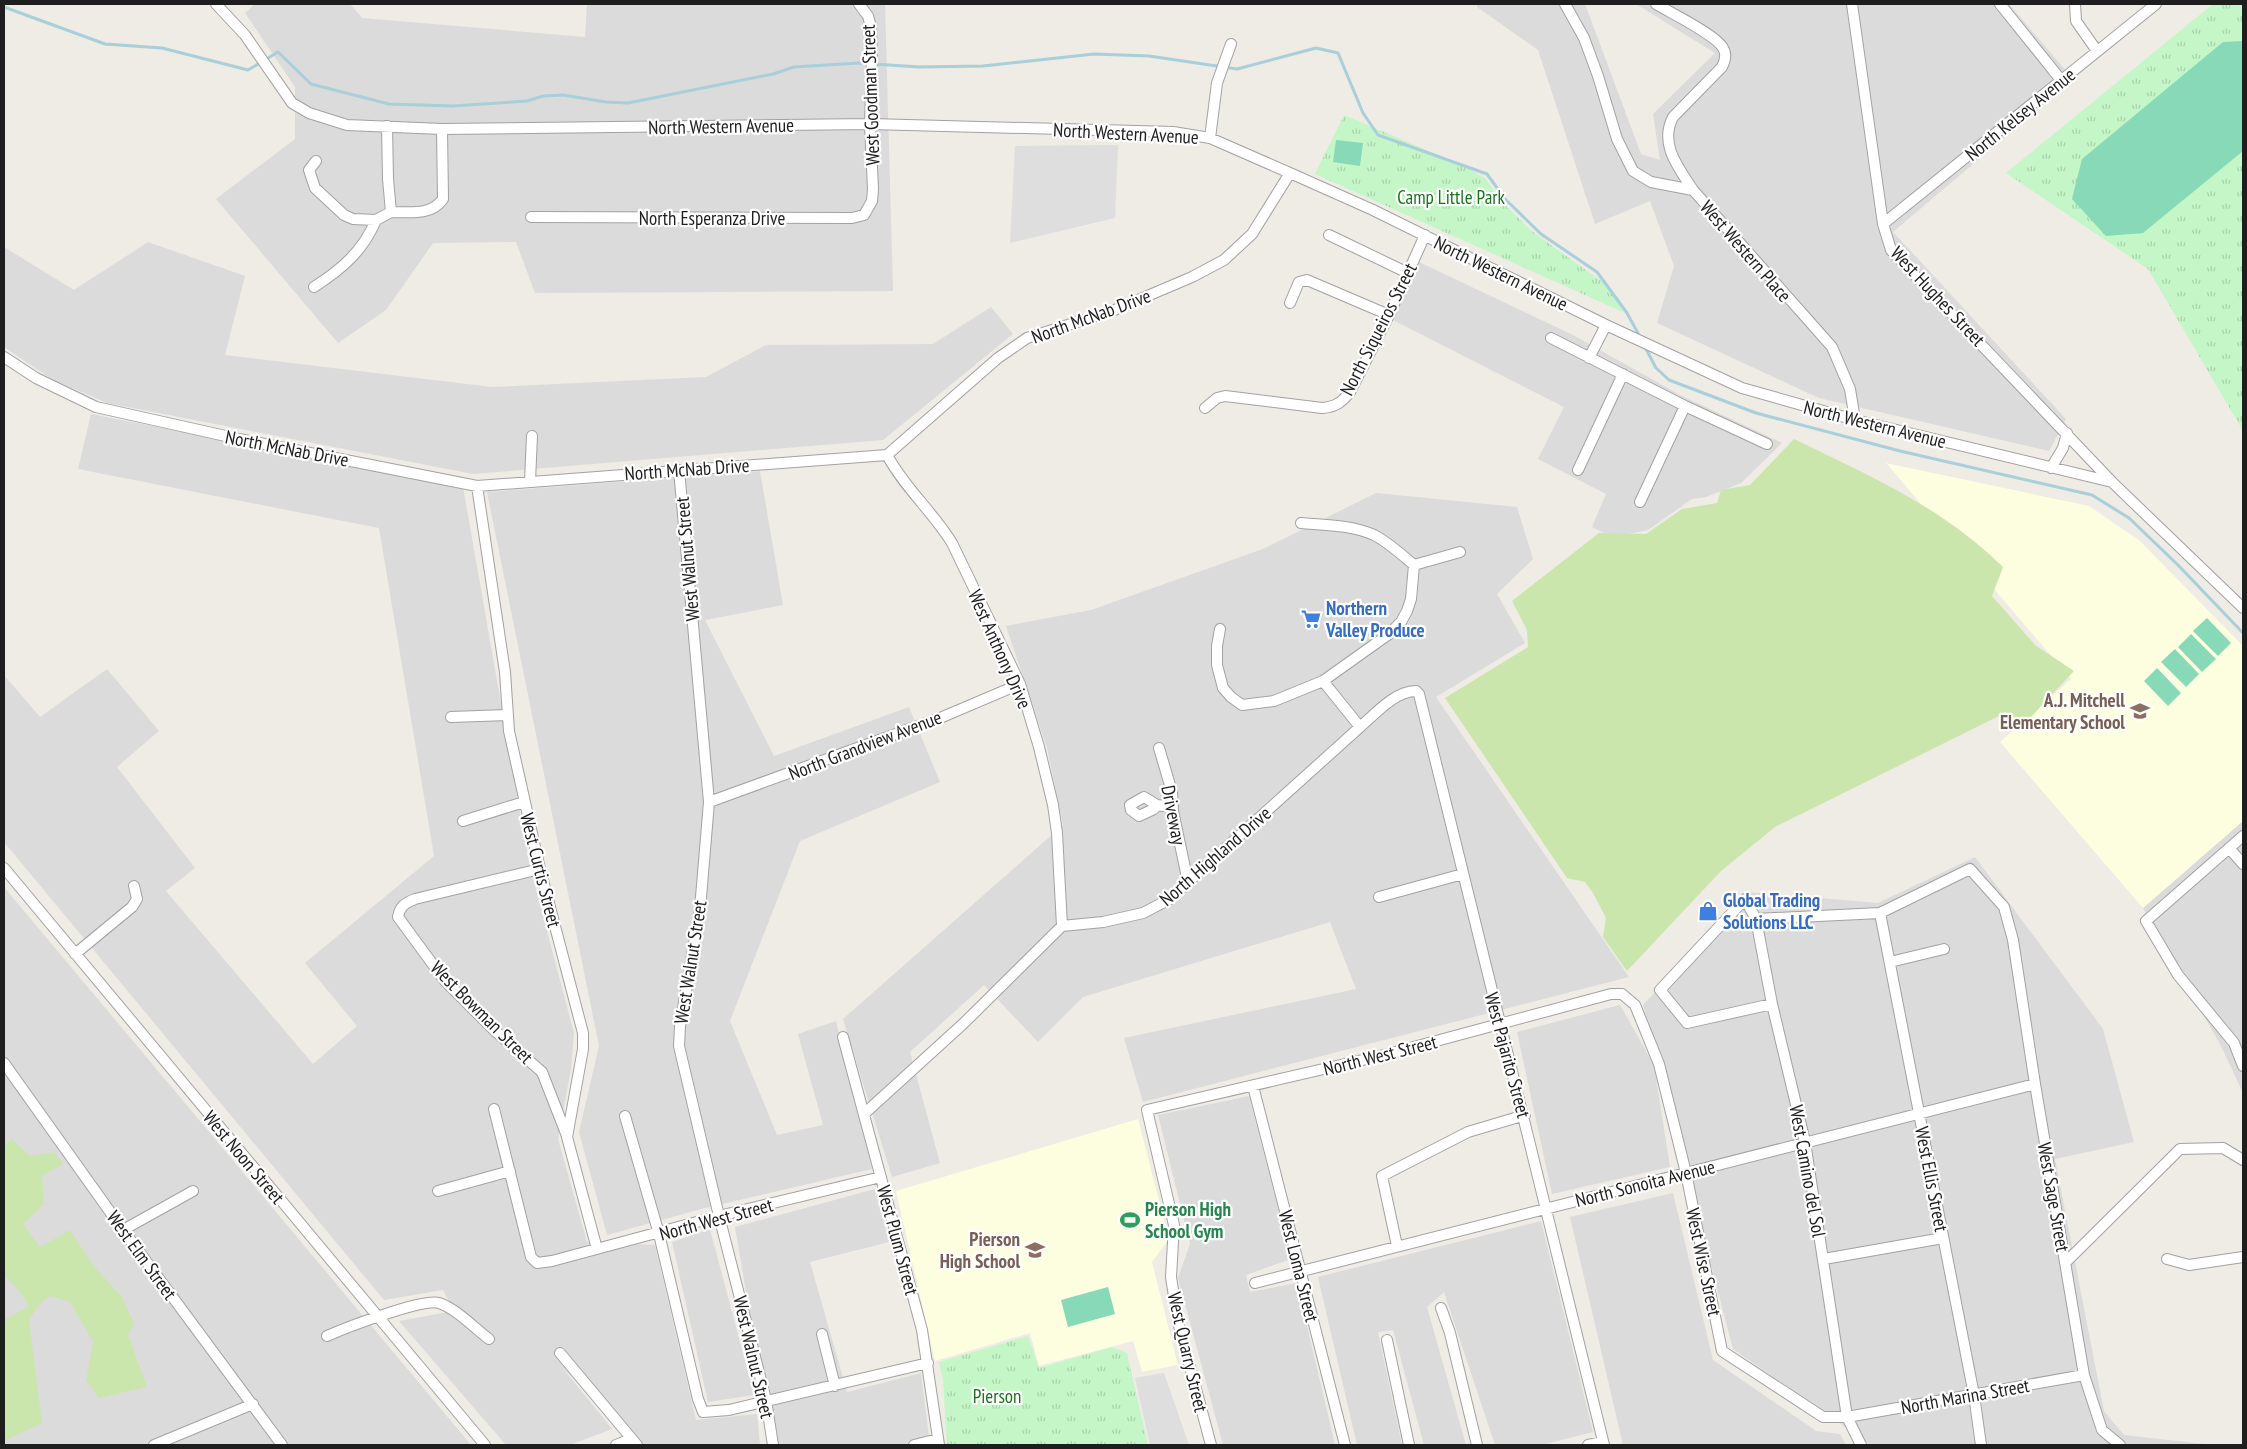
<svg xmlns="http://www.w3.org/2000/svg" width="2247" height="1449" viewBox="0 0 2247 1449" font-family="'PT Sans Narrow',sans-serif">
	<style>
		.residential { fill: #dcdbdb }
		.education { fill: #fdfddf }
		.grass { fill: #cae6ad }
		.park { fill: url(#park-tufts) }
		.pitch { fill: #87d9b8 }
		.parking { fill: #dedede }
		.lines { fill: none; stroke-linecap: round; stroke-linejoin: round }
		.stream { stroke: #a8cfda; stroke-width: 3 }
		.minor-casing { stroke: #a2a2a2; stroke-width: 12 }
		.minor { stroke: #fff; stroke-width: 10 }
		.labels { text-anchor: middle; stroke-width: 4.5; stroke-linejoin: round; paint-order: stroke }
		.street-label { font-size: 19px; fill: #1e1e1e; stroke: #fff }
		.park-label { font-size: 19px; fill: #127718; stroke: #fff }
		.shop-label { font-size: 19px; font-weight: bold; fill: #366cbe; stroke: #fff; text-anchor: start }
		.education-label { font-size: 19px; font-weight: bold; fill: #785e54; stroke: #fff; text-anchor: end }
		.leisure-label { font-size: 19px; font-weight: bold; fill: #27864d; stroke: #fff; text-anchor: start }
	</style>
	<defs>
		<pattern id="park-tufts" width="24" height="20" patternUnits="userSpaceOnUse" patternTransform="scale(1.25)"><rect width="24" height="20" fill="#c4f6c7"/><path d="M3 7l-1-3M5 7V3M7 7l1-3M15 17l-1-3M17 17v-4M19 17l1-3" fill="none" stroke="#a8d2aa"/></pattern>
	</defs>
	<rect width="100%" height="100%" fill="#efebe5"/>
	<!-- residential -->
	<path class="residential" d="M 255,4 L 350,4 L 362,18 L 585,37 L 587,4 L 885,4 L 893,291 L 535,293 L 516,242 L 433,243 L 386,310 L 338,343 L 216,199 L 295,139 L 295,87 L 245,13 Z
		M 1477,4 L 1585,4 L 1641,154 L 1660,160 L 1653,114 L 1715,53 L 1636,4 L 2009,4 L 2073,79 L 1893,232 L 2066,419 L 2049,451 L 1819,398 L 1657,323 L 1674,266 L 1650,201 L 1595,224 L 1538,50 L 1477,7 Z
		M 148,242 L 245,276 L 225,355 L 492,387 L 706,377 L 766,345 L 933,344 L 991,307 L 1013,334 L 883,440 L 473,474 L 107,403 L 53,380 L 4,347 L 4,247 L 74,290 Z
		M 1419,262 L 1575,336 L 1680,395 L 1782,443 L 1741,483 L 1706,497 L 1692,499 L 1648,530 L 1613,537 L 1592,527 L 1606,494 L 1538,459 L 1564,407 L 1393,320 Z
		M 91,414 L 463,487 L 529,863 L 574,1033 L 571,1069 L 558,1139 L 587,1242 L 655,1245 L 696,1420 L 757,1414 L 760,1445 L 640,1445 L 561,1366 L 612,1429 L 570,1445 L 506,1445 L 399,1321 L 454,1311 L 443,1290 L 384,1300 L 4,842 L 4,675 L 40,717 L 107,669 L 159,731 L 117,767 L 195,868 L 166,891 L 313,1064 L 357,1026 L 305,963 L 434,856 L 379,528 L 78,469 Z
		M 760,471 L 783,605 L 705,620 L 774,756 L 909,707 L 940,782 L 800,841 L 730,1021 L 777,1135 L 823,1125 L 798,1034 L 836,1021 L 872,1169 L 705,1208 L 607,1235 L 579,1132 L 599,1046 L 487,492 Z
		M 1376,493 L 1517,507 L 1533,559 L 1497,594 L 1525,643 L 1436,697 L 1629,977 L 1143,1102 L 1124,1038 L 1356,989 L 1330,922 L 1083,997 L 1038,1042 L 984,985 L 910,1052 L 940,1163 L 892,1177 L 843,1019 L 1063,825 L 1047,748 L 1006,626 L 1091,610 L 1263,549 Z
		M 2243,821 L 2243,1093 L 2221,1046 L 2143,908 Z
		M 1975,857 L 2103,1029 L 2134,1142 L 2055,1159 L 2104,1411 L 2124,1435 L 2213,1445 L 1871,1445 L 1733,1349 L 1643,1005 L 1748,892 L 1878,903 Z
		M 4,887 L 471,1445 L 4,1445 Z
		M 1620,1005 L 1654,1065 L 1670,1167 L 1552,1194 L 1517,1032 Z
		M 1249,1096 L 1291,1259 L 1246,1275 L 1250,1292 L 1297,1283 L 1335,1445 L 1223,1445 L 1178,1278 L 1190,1244 L 1158,1115 Z
		M 875,1189 L 889,1242 L 810,1262 L 847,1392 L 921,1373 L 930,1445 L 772,1445 L 735,1227 Z
		M 1673,1193 L 1713,1360 L 1816,1431 L 1840,1434 L 1846,1445 L 1623,1445 L 1570,1217 Z
		M 1541,1221 L 1593,1432 L 1541,1445 L 1495,1445 L 1444,1292 L 1427,1307 L 1466,1445 L 1424,1445 L 1393,1330 L 1378,1332 L 1402,1445 L 1357,1445 L 1318,1277 Z
		M 710,1229 L 754,1395 L 708,1402 L 672,1242 Z"/>
	<!-- education -->
	<path class="education" d="M 1886,463 L 2089,506 L 2139,540 L 2243,646 L 2243,821 L 2143,908 L 2000,742 L 2071,679 Z
		M 1138,1119 L 1169,1239 L 1152,1262 L 1178,1365 L 1142,1372 L 1133,1341 L 1039,1366 L 1030,1333 L 935,1361 L 896,1191 Z"/>
	<!-- grass -->
	<path class="grass" d="M 1794,439 C 1870,476 1942,507 2003,567 L 1992,596 L 2035,645 L 2074,671 L 2020,729 L 2003,714 L 1775,827 L 1721,871 L 1627,971 L 1603,937 L 1606,918 L 1593,893 L 1585,882 L 1567,878 L 1445,698 L 1528,647 L 1527,630 L 1512,601 L 1599,533 L 1646,534 L 1682,509 L 1717,503 L 1721,490 L 1750,485 Z
		M 12,1139 L 30,1156 L 54,1152 L 63,1164 L 42,1176 L 44,1204 L 23,1224 L 40,1247 L 70,1230 L 93,1265 L 122,1297 L 134,1323 L 128,1335 L 147,1387 L 99,1398 L 86,1381 L 93,1342 L 70,1302 L 50,1296 L 39,1305 L 29,1320 L 42,1423 L 4,1441 L 4,1320 L 29,1306 L 19,1291 L 4,1275 L 4,1146 Z"/>
	<!-- park -->
	<path class="park" d="M 2213,4 L 2243,4 L 2243,431 L 2148,269 L 2006,173 Z
		M 1344,115 L 1462,165 L 1485,178 L 1503,203 L 1533,232 L 1604,283 L 1621,303 L 1623,312 L 1315,174 Z
		M 1028,1336 L 1039,1368 L 1112,1347 L 1127,1353 L 1148,1445 L 947,1445 L 943,1380 L 939,1362 Z"/>
	<!-- pitch -->
	<path class="pitch" d="M 2243,41 L 2243,151 L 2143,233 L 2106,236 L 2072,199 L 2082,159 L 2223,42 Z
		M 1336,140 L 1363,143 L 1360,166 L 1333,162 Z
		M 2207,618 L 2231,643 L 2218,656 L 2193,631 Z
		M 2191,634 L 2216,659 L 2202,672 L 2178,647 Z
		M 2175,649 L 2199,674 L 2186,687 L 2161,662 Z
		M 2157,668 L 2181,693 L 2168,706 L 2144,681 Z
		M 1108,1287 L 1115,1314 L 1068,1327 L 1061,1300 Z"/>
	<!-- parking -->
	<path class="parking" d="M 1118,145 L 1115,218 L 1010,243 L 1015,146 Z
		M 1164,1373 L 1189,1445 L 1150,1445 L 1135,1378 Z"/>
	<g class="lines">
		<!-- stream -->
		<path class="stream" d="M 4,7 L 105,44 L 162,48 L 248,70 L 278,52 L 311,84 L 389,104 L 452,106 L 527,101 L 543,96 L 563,95 L 606,102 L 628,103 L 773,74 L 794,67 L 859,63 L 919,67 L 983,66 L 1094,54 L 1149,56 L 1237,69 L 1316,48 L 1338,53 L 1363,113 L 1378,135 L 1487,174 L 1505,199 L 1541,234 L 1597,272 L 1627,313 L 1640,337
			M 1645,347 L 1656,368 L 1669,380 L 1756,413 L 1900,451 L 2092,495 L 2129,518 L 2178,565 L 2243,633"/>
		<defs>
			<path id="minor" d="M 216,4 L 245,35 L 292,103 L 309,113 L 347,125 L 442,129 L 870,124 L 1173,132 L 1210,138 L 1290,173 L 1373,210 L 1606,325 L 1742,388 L 1855,420 L 2112,482
				M 1565,4 L 1584,38 L 1598,76 L 1617,139 L 1633,171 L 1651,182 L 1693,190 L 1832,347 L 1850,389 L 1855,420
				M 1656,4 C 1671,13 1716,35 1723,48 C 1727,54 1725,61 1722,67 L 1673,117 C 1659,144 1678,167 1693,190
				M 1852,4 L 1883,224 L 1891,250 L 2112,482 L 2243,608
				M 2000,4 L 2061,80
				M 2075,4 L 2076,21 L 2097,51
				M 387,126 L 388,179 L 391,212 C 410,212 431,216 443,199 L 442,129
				M 1210,138 L 1217,83 L 1231,44
				M 316,161 L 309,170 L 315,188 L 344,215 L 353,219 L 376,220 L 391,212
				M 531,217 L 852,218 L 864,215 L 872,201 L 873,189 L 870,124 L 872,57 L 871,27 L 868,16 L 859,4
				M 1883,224 L 2156,4
				M 1329,235 L 1408,273
				M 314,287 C 342,269 363,251 376,220
				M 1290,303 L 1299,282 L 1307,280 L 1389,315
				M 1551,338 L 1685,406 L 1767,444
				M 4,357 L 36,378 L 96,407 L 239,439 L 477,486 L 887,455 L 998,358 L 1027,338 L 1112,311 L 1192,277 L 1224,260 L 1252,234 L 1290,173
				M 1589,358 L 1606,325
				M 1205,408 L 1217,398 L 1225,396 L 1322,408 C 1336,407 1342,402 1350,392 L 1389,315 L 1425,235
				M 887,455 C 904,487 933,512 952,543 L 1020,684 L 1039,747 L 1053,805 L 1057,833 L 1062,926
				M 2051,468 L 2063,448 L 2067,433
				M 679,470 L 709,802 L 700,909 L 680,1026 L 679,1046 L 719,1216 L 766,1400 L 773,1445
				M 1578,470 L 1623,374
				M 530,481 L 532,436
				M 477,486 L 505,672 L 509,731 L 540,869 L 583,1033 L 583,1049 L 567,1137 L 597,1249
				M 1640,502 L 1685,406
				M 1414,565 L 1460,552
				M 1220,629 L 1217,646 L 1217,665 L 1223,688 L 1231,697 L 1242,705 L 1274,701 L 1323,681 L 1389,634 L 1401,622 L 1407,611 L 1411,599 L 1414,565 C 1402,555 1388,542 1374,535 C 1352,525 1325,525 1301,523
				M 1323,681 L 1360,727
				M 451,717 L 508,715
				M 1159,748 L 1172,792 L 1173,811 L 1188,882
				M 709,802 L 940,718 L 1020,684
				M 1157,805 L 1154,809 L 1139,816 L 1131,810 L 1130,805 L 1144,797 L 1157,805 L 1173,807
				M 463,821 L 524,802
				M 2243,836 L 2146,921 L 2178,975 L 2234,1043 L 2243,1066
				M 2229,848 L 2243,864
				M 4,868 L 485,1445
				M 540,869 L 415,899 C 405,903 400,906 398,917 L 445,981 L 494,1030 L 542,1072 L 567,1136
				M 1379,897 L 1463,874
				M 1880,913 L 1974,1395 L 1981,1445
				M 1756,919 L 1880,913 L 1970,869 L 2004,907 L 2013,940 L 2035,1084 L 2084,1375 L 2102,1430 L 2120,1445
				M 75,954 L 132,907 L 137,899 L 134,886
				M 1890,962 L 1944,949
				M 1772,1004 L 1687,1023 L 1660,990 L 1745,899 L 1756,919 L 1772,1004 L 1805,1142 L 1847,1417 L 1861,1445
				M 843,1037 L 922,1330 L 939,1445
				M 4,1063 L 123,1230 L 282,1445
				M 1253,1086 L 1345,1445
				M 494,1109 L 531,1257 L 537,1263 L 552,1261 L 719,1216 L 881,1177
				M 865,1113 L 964,1023 L 1062,926 L 1103,922 L 1143,913 L 1168,900 L 1360,727 C 1375,714 1395,691 1416,691 L 1419,694 C 1480,944 1544,1194 1604,1445
				M 625,1116 L 659,1234 L 698,1399 L 703,1412 L 729,1410 L 928,1363
				M 438,1191 L 510,1171
				M 123,1230 L 193,1191
				M 1397,1246 L 1382,1176 L 1468,1132 L 1525,1115
				M 1824,1259 L 1943,1238
				M 2167,1259 L 2189,1265 L 2243,1257
				M 2065,1263 L 2180,1149 L 2223,1148 L 2243,1160
				M 1255,1283 L 2035,1084
				M 1441,1308 L 1450,1333 L 1477,1445
				M 822,1334 L 835,1386
				M 327,1336 C 345,1328 423,1298 439,1303 C 457,1309 474,1328 489,1339
				M 1387,1340 L 1409,1445
				M 560,1353 L 637,1445
				M 154,1445 L 253,1404
				M 616,1445 L 631,1439
				M 914,1445 L 938,1439
				M 1211,1445 L 1178,1322 L 1171,1277 L 1174,1225 L 1147,1110 L 1384,1055 L 1611,994 L 1622,994 L 1635,1005 L 1659,1064 L 1686,1173 L 1722,1351 L 1823,1417 L 1847,1417 L 2084,1375
				M 1588,1445 L 1603,1442"/>
		</defs>
		<!-- minor casing -->
		<use href="#minor" class="minor-casing"/>
		<!-- minor -->
		<use href="#minor" class="minor"/>
	</g>
	<!-- icons -->
	<defs>
		<symbol id="supermarket-bare" viewBox="-9 -9 18 18"><path d="M-6-5.5h2.5l.6 2H6L4.5 2H-2.5L-4.4-4H-6ZM-1.5 3.2a1.3 1.3 0 1 0 .1 0ZM3 3.2a1.3 1.3 0 1 0 .1 0Z" fill="#3f7fe0" stroke="#fff" stroke-width="2.5" paint-order="stroke"/></symbol>
		<symbol id="school-bare" viewBox="-9 -9 18 18"><path d="M0-5L7-2L0 1L-7-2ZM-4 1L0 2.5L4 1V4Q0 6-4 4Z" fill="#8d6e63" stroke="#fff" stroke-width="2.5" paint-order="stroke"/></symbol>
		<symbol id="shop-bare" viewBox="-9 -9 18 18"><path d="M-5-2.5h2.3a2.7 3.5 0 0 1 5.4 0H5L5.5 6h-11ZM-1.5-2.5h3a1.5 2.3 0 0 0-3 0Z" fill="#3f7fe0" stroke="#fff" stroke-width="2.5" paint-order="stroke"/></symbol>
		<symbol id="stadium-bare" viewBox="-9 -9 18 18"><path d="M0-5a6.5 5 0 1 0 0 10a6.5 5 0 1 0 0-10ZM-3.5-1.8h7v3.6h-7Z" fill="#2e9e5b" stroke="#fff" stroke-width="2.5" paint-order="stroke"/></symbol>
	</defs>
	<g fill-rule="evenodd">
		<use href="#supermarket-bare" x="1297" y="605" width="28" height="28"/>
		<use href="#school-bare" x="2126" y="697" width="28" height="28"/>
		<use href="#shop-bare" x="1694" y="897" width="28" height="28"/>
		<use href="#stadium-bare" x="1116" y="1206" width="28" height="28"/>
		<use href="#school-bare" x="1021" y="1236" width="28" height="28"/>
	</g>
	<g class="labels">
		<!-- street labels -->
		<g class="street-label">
			<text transform="translate(870 95) rotate(-92)" y="7">West Goodman Street</text>
			<text transform="translate(2020 114) rotate(-39)" y="7">North Kelsey Avenue</text>
			<text transform="translate(721 126) rotate(-1)" y="7">North Western Avenue</text>
			<text transform="translate(1126 133) rotate(3)" y="7">North Western Avenue</text>
			<text x="712" y="225">North Esperanza Drive</text>
			<text transform="translate(1746 251) rotate(49)" y="7">West Western Place</text>
			<text transform="translate(1501 273) rotate(26)" y="7">North Western Avenue</text>
			<text transform="translate(1938 296) rotate(47)" y="7">West Hughes Street</text>
			<text transform="translate(1091 316) rotate(-20)" y="7">North McNab Drive</text>
			<text transform="translate(1378 329) rotate(-63)" y="7">North Siqueiros Street</text>
			<text transform="translate(1875 424) rotate(14)" y="7">North Western Avenue</text>
			<text transform="translate(287 448) rotate(11)" y="7">North McNab Drive</text>
			<text transform="translate(687 469) rotate(-4)" y="7">North McNab Drive</text>
			<text transform="translate(687 559) rotate(-95)" y="7">West Walnut Street</text>
			<text transform="translate(1000 649) rotate(66)" y="7">West Anthony Drive</text>
			<text transform="translate(865 745) rotate(-21)" y="7">North Grandview Avenue</text>
			<text transform="translate(1174 815) rotate(79)" y="7">Driveway</text>
			<text transform="translate(1215 856) rotate(-41)" y="7">North Highland Drive</text>
			<text transform="translate(541 870) rotate(76)" y="7">West Curtis Street</text>
			<text transform="translate(690 962) rotate(-81)" y="7">West Walnut Street</text>
			<text transform="translate(482 1012) rotate(45)" y="7">West Bowman Street</text>
			<text transform="translate(1380 1055) rotate(-14)" y="7">North West Street</text>
			<text transform="translate(1508 1055) rotate(75)" y="7">West Pajarito Street</text>
			<text transform="translate(244 1157) rotate(50)" y="7">West Noon Street</text>
			<text transform="translate(1808 1171) rotate(80)" y="7">West Camino del Sol</text>
			<text transform="translate(1932 1179) rotate(79)" y="7">West Ellis Street</text>
			<text transform="translate(1645 1183) rotate(-14)" y="7">North Sonoita Avenue</text>
			<text transform="translate(2054 1197) rotate(80)" y="7">West Sage Street</text>
			<text transform="translate(716 1219) rotate(-15)" y="7">North West Street</text>
			<text transform="translate(898 1240) rotate(75)" y="7">West Plum Street</text>
			<text transform="translate(142 1255) rotate(54)" y="7">West Elm Street</text>
			<text transform="translate(1704 1262) rotate(78)" y="7">West Wise Street</text>
			<text transform="translate(1299 1266) rotate(76)" y="7">West Loma Street</text>
			<text transform="translate(1188 1352) rotate(77)" y="7">West Quarry Street</text>
			<text transform="translate(754 1357) rotate(77)" y="7">West Walnut Street</text>
			<text transform="translate(1965 1396) rotate(-10)" y="7">North Marina Street</text>
		</g>
		<!-- park labels -->
		<g class="park-label">
			<text x="1451" y="204">Camp Little Park</text>
			<text x="997" y="1403">Pierson</text>
		</g>
		<!-- shop labels -->
		<g class="shop-label">
			<text x="1326" y="615">Northern<tspan x="1326" dy="22">Valley Produce</tspan></text>
			<text x="1723" y="907">Global Trading<tspan x="1723" dy="22">Solutions LLC</tspan></text>
		</g>
		<!-- education labels -->
		<g class="education-label">
			<text x="2125" y="707">A.J. Mitchell<tspan x="2125" dy="22">Elementary School</tspan></text>
			<text x="1020" y="1246">Pierson<tspan x="1020" dy="22">High School</tspan></text>
		</g>
		<!-- leisure labels -->
		<g class="leisure-label">
			<text x="1145" y="1216">Pierson High<tspan x="1145" dy="22">School Gym</tspan></text>
		</g>
	</g>
	<!-- border -->
	<rect width="2247" height="1449" fill="none" stroke="#1e1e1e" stroke-width="10"/>
</svg>
